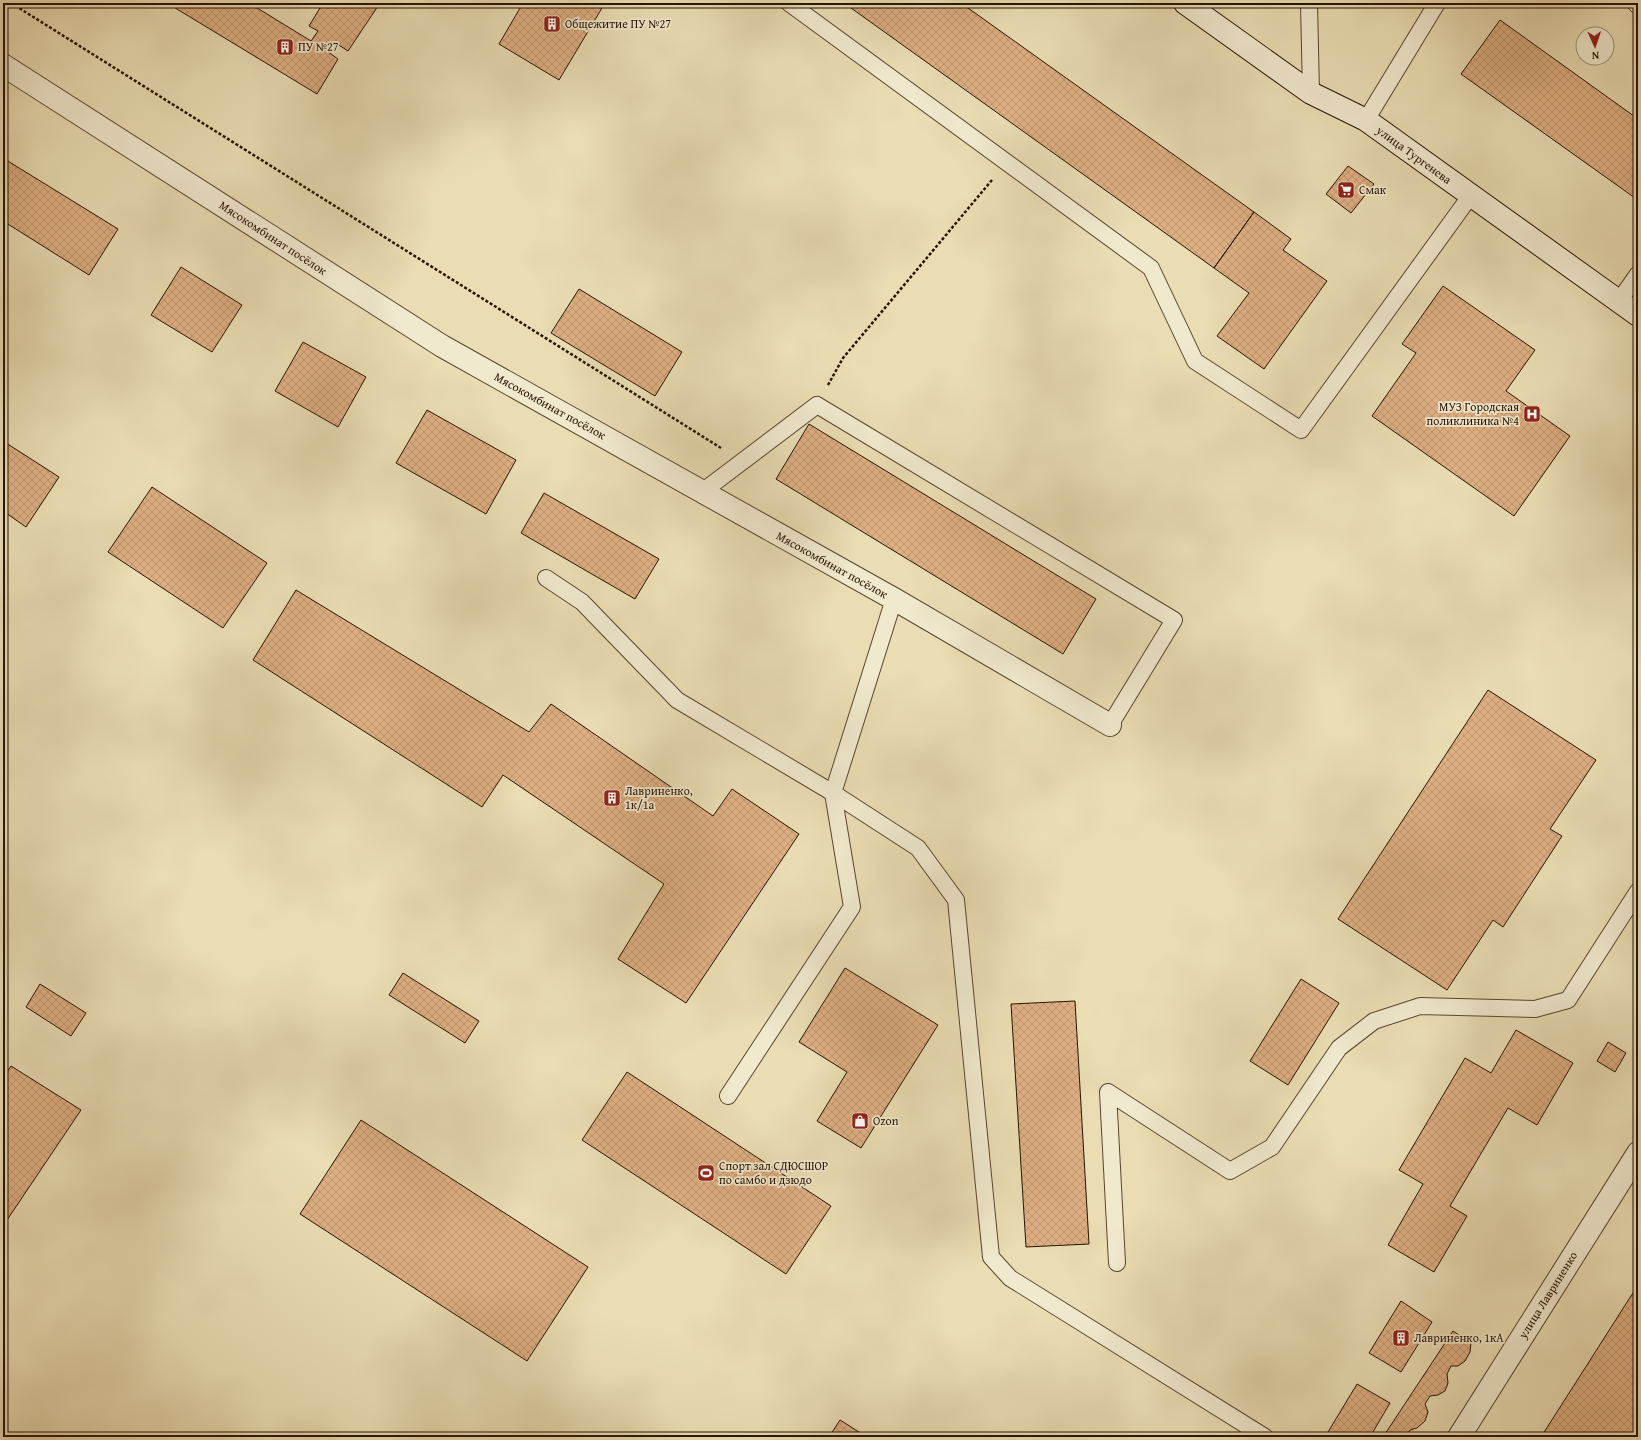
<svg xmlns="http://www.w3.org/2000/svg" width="1641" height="1440" viewBox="0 0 1641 1440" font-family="'Gentium Book Plus',serif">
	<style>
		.building { fill: url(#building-cross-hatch); stroke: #271201 }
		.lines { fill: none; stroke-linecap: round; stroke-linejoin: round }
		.lane-casing { stroke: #58452e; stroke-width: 18 }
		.street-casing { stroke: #58452e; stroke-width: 24 }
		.secondary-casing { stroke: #271201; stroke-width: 24 }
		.path { stroke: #271201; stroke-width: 2.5; stroke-dasharray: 3 2; stroke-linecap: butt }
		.lane { stroke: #f1e9ce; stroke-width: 16 }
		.street { stroke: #f1e9ce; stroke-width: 22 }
		.secondary { stroke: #f1e9ce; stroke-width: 22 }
		.labels { text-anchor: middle; stroke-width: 3.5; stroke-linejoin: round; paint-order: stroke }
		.poi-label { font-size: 12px; fill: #271201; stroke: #f1e9ce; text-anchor: start }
		.street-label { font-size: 12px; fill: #271201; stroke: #f1e9ce }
	</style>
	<defs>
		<pattern id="building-cross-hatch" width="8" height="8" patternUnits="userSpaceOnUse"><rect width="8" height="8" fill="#deaf83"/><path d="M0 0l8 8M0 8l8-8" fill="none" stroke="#be966f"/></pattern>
	</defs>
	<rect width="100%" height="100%" fill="#eaddb3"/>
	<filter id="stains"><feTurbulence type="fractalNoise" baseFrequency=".005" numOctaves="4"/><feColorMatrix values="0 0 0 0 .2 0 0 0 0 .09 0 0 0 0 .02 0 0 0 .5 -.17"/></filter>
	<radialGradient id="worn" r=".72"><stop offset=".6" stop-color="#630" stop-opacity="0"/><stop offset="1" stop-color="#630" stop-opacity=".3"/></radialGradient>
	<!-- building -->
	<path class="building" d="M 167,3 L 249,3 L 311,41 L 318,31 L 309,26 L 323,3 L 380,3 L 348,51 L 334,42 L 328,52 L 338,59 L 317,94 Z
		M 523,3 L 605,3 L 559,80 L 499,44 Z
		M 844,3 L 961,3 L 1254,212 L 1214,268 Z
		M 1500,20 L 1638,119 L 1638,193 L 1635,198 L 1461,74 Z
		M 3,158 L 118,229 L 89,275 L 3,221 Z
		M 1348,166 L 1374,184 L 1351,213 L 1326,194 Z
		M 1254,212 L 1291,239 L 1283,250 L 1327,281 L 1264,369 L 1217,336 L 1249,293 L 1214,268 Z
		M 181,267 L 242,305 L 212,352 L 151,315 Z
		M 1443,286 L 1535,350 L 1506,391 L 1570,436 L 1514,516 L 1372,416 L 1416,353 L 1402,344 Z
		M 579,289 L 682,352 L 655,396 L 551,333 Z
		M 303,342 L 366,377 L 338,427 L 275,391 Z
		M 427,410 L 516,460 L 486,514 L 396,463 Z
		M 809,424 L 1096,599 L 1063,654 L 776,479 Z
		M 3,441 L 59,477 L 26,527 L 3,511 Z
		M 152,487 L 267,563 L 223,628 L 108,552 Z
		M 544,493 L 659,559 L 635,599 L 521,533 Z
		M 296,590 L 529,732 L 551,704 L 713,816 L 732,789 L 799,834 L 686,1003 L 618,959 L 664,884 L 503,775 L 482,807 L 253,660 Z
		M 1488,690 L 1596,760 L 1550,829 L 1562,836 L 1503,927 L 1493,920 L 1447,990 L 1338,919 Z
		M 845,968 L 938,1025 L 861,1148 L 817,1121 L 847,1072 L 799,1042 Z
		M 403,973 L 479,1021 L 465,1043 L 389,995 Z
		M 1301,979 L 1339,1003 L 1288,1085 L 1250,1061 Z
		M 40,984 L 86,1013 L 71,1036 L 26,1007 Z
		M 1075,1001 L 1089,1244 L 1026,1247 L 1011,1004 Z
		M 1516,1030 L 1573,1063 L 1537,1125 L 1508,1108 L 1450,1206 L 1467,1216 L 1434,1272 L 1388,1245 L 1423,1184 L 1399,1170 L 1465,1058 L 1491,1073 Z
		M 1608,1042 L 1626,1053 L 1615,1072 L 1597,1061 Z
		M 11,1066 L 81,1110 L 3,1226 L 3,1078 Z
		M 627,1072 L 831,1206 L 786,1274 L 582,1140 Z
		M 361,1120 L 588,1267 L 527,1361 L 300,1214 Z
		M 1638,1285 L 1638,1427 L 1632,1437 L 1541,1437 Z
		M 1401,1301 L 1432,1322 L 1401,1372 L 1369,1353 Z
		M 1453,1331 L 1471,1343 L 1470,1352 L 1465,1361 L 1458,1366 L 1451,1366 L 1447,1374 L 1448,1383 L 1445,1391 L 1438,1395 L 1430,1396 L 1425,1404 L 1428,1412 L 1425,1421 L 1417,1428 L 1410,1430 L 1406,1437 L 1383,1437 Z
		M 1357,1384 L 1390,1403 L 1370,1437 L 1325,1437 Z
		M 840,1420 L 867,1437 L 829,1437 Z"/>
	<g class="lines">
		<defs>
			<path id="lane" d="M 789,3 L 1151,268 L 1195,361 L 1301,430 L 1471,195
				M 1309,3 L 1311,93
				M 1635,3 L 1638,6
				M 1366,120 L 1437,3
				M 1619,301 L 1638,274
				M 702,492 L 817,405 L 1174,620 L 1110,725
				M 546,578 L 582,602 L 677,700 L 833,793 L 918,848 L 956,900 L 991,1257 L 1010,1278 L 1265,1437
				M 728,1096 L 852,907 L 833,793 L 894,599
				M 1117,1263 L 1108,1092 L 1230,1171 L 1272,1147 L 1339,1048 L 1374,1021 L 1420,1006 L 1535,1009 L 1568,1000 L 1638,891"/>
			<path id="street" d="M 3,65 L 442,346 L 894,599 L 1110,725
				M 1459,1437 L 1638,1153"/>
			<path id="secondary" d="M 1185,3 L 1311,93 L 1366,120 L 1638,315"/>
		</defs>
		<!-- lane casing -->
		<use href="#lane" class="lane-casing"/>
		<!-- street casing -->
		<use href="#street" class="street-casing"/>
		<!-- secondary casing -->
		<use href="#secondary" class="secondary-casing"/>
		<!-- path -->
		<path class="path" d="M 11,3 L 721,448
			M 828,385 L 843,358 L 992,180"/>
		<!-- lane -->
		<use href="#lane" class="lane"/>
		<!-- street -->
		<use href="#street" class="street"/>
		<!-- secondary -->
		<use href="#secondary" class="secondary"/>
	</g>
	<!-- icons -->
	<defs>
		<symbol id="building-square" viewBox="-11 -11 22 22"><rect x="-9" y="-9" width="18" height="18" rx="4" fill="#8f2418" stroke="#f1e9ce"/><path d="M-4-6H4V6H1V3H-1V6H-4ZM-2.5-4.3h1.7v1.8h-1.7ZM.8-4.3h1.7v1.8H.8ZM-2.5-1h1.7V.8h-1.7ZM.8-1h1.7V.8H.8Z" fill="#fff"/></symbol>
		<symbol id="supermarket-square" viewBox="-11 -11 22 22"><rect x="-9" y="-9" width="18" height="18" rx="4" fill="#8f2418" stroke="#f1e9ce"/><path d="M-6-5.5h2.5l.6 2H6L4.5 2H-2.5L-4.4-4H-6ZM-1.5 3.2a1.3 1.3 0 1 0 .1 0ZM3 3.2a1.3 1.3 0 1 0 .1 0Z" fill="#fff"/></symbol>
		<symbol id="hospital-square" viewBox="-11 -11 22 22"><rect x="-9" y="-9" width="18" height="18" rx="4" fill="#8f2418" stroke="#f1e9ce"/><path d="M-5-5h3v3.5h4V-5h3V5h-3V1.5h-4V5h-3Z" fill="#fff"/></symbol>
		<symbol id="shop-square" viewBox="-11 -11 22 22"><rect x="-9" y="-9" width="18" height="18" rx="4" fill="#8f2418" stroke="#f1e9ce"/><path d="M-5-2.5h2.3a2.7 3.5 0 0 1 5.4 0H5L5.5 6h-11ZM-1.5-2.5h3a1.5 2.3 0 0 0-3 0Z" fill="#fff"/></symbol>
		<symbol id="stadium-square" viewBox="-11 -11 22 22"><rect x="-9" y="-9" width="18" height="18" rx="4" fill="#8f2418" stroke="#f1e9ce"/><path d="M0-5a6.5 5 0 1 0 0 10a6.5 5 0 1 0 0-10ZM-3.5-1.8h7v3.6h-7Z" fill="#fff"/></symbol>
	</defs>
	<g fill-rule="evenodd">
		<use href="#building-square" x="542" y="14" width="20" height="20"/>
		<use href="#building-square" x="275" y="37" width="20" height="20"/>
		<use href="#supermarket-square" x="1336" y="180" width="20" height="20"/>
		<use href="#hospital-square" x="1522" y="404" width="20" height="20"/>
		<use href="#building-square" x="602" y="788" width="20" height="20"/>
		<use href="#shop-square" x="850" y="1111" width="20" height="20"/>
		<use href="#stadium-square" x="696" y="1163" width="20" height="20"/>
		<use href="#building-square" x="1391" y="1328" width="20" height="20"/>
	</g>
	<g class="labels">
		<!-- poi labels -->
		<g class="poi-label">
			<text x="565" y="28">Общежитие ПУ №27</text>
			<text x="298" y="51">ПУ №27</text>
			<text x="1359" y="194">Смак</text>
			<text x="1519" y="411" text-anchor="end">МУЗ Городская<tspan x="1519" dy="14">поликлиника №4</tspan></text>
			<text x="625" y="795">Лавриненко,<tspan x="625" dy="14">1к/1а</tspan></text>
			<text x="873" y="1125">Ozon</text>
			<text x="719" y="1170">Спорт зал СДЮСШОР<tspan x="719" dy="14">по самбо и дзюдо</tspan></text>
			<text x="1414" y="1342">Лавриненко, 1кА</text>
		</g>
		<!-- street labels -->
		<g class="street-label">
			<text transform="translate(1414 155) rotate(36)" y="4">улица Тургенева</text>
			<text transform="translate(273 238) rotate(33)" y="4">Мясокомбинат посёлок</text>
			<text transform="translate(550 406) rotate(29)" y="4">Мясокомбинат посёлок</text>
			<text transform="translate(832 565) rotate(29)" y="4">Мясокомбинат посёлок</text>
			<text transform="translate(1548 1295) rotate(-58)" y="4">улица Лавриненко</text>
		</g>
	</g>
	<!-- margin -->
	<rect width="1641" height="1440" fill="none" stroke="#eaddb3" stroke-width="16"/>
	<rect x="4" y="4" width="1633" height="1432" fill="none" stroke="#271201" stroke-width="2"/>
	<rect x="8" y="8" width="1625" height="1424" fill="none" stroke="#271201"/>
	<!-- north arrow -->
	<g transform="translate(1595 46) rotate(177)"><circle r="19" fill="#f1e9ce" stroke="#a0937c"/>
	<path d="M0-3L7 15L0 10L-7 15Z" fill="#8f2418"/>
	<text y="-6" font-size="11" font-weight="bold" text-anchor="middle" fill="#271201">N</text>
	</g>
	<rect width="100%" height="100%" filter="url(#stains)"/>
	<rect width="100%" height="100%" fill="url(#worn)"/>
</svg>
